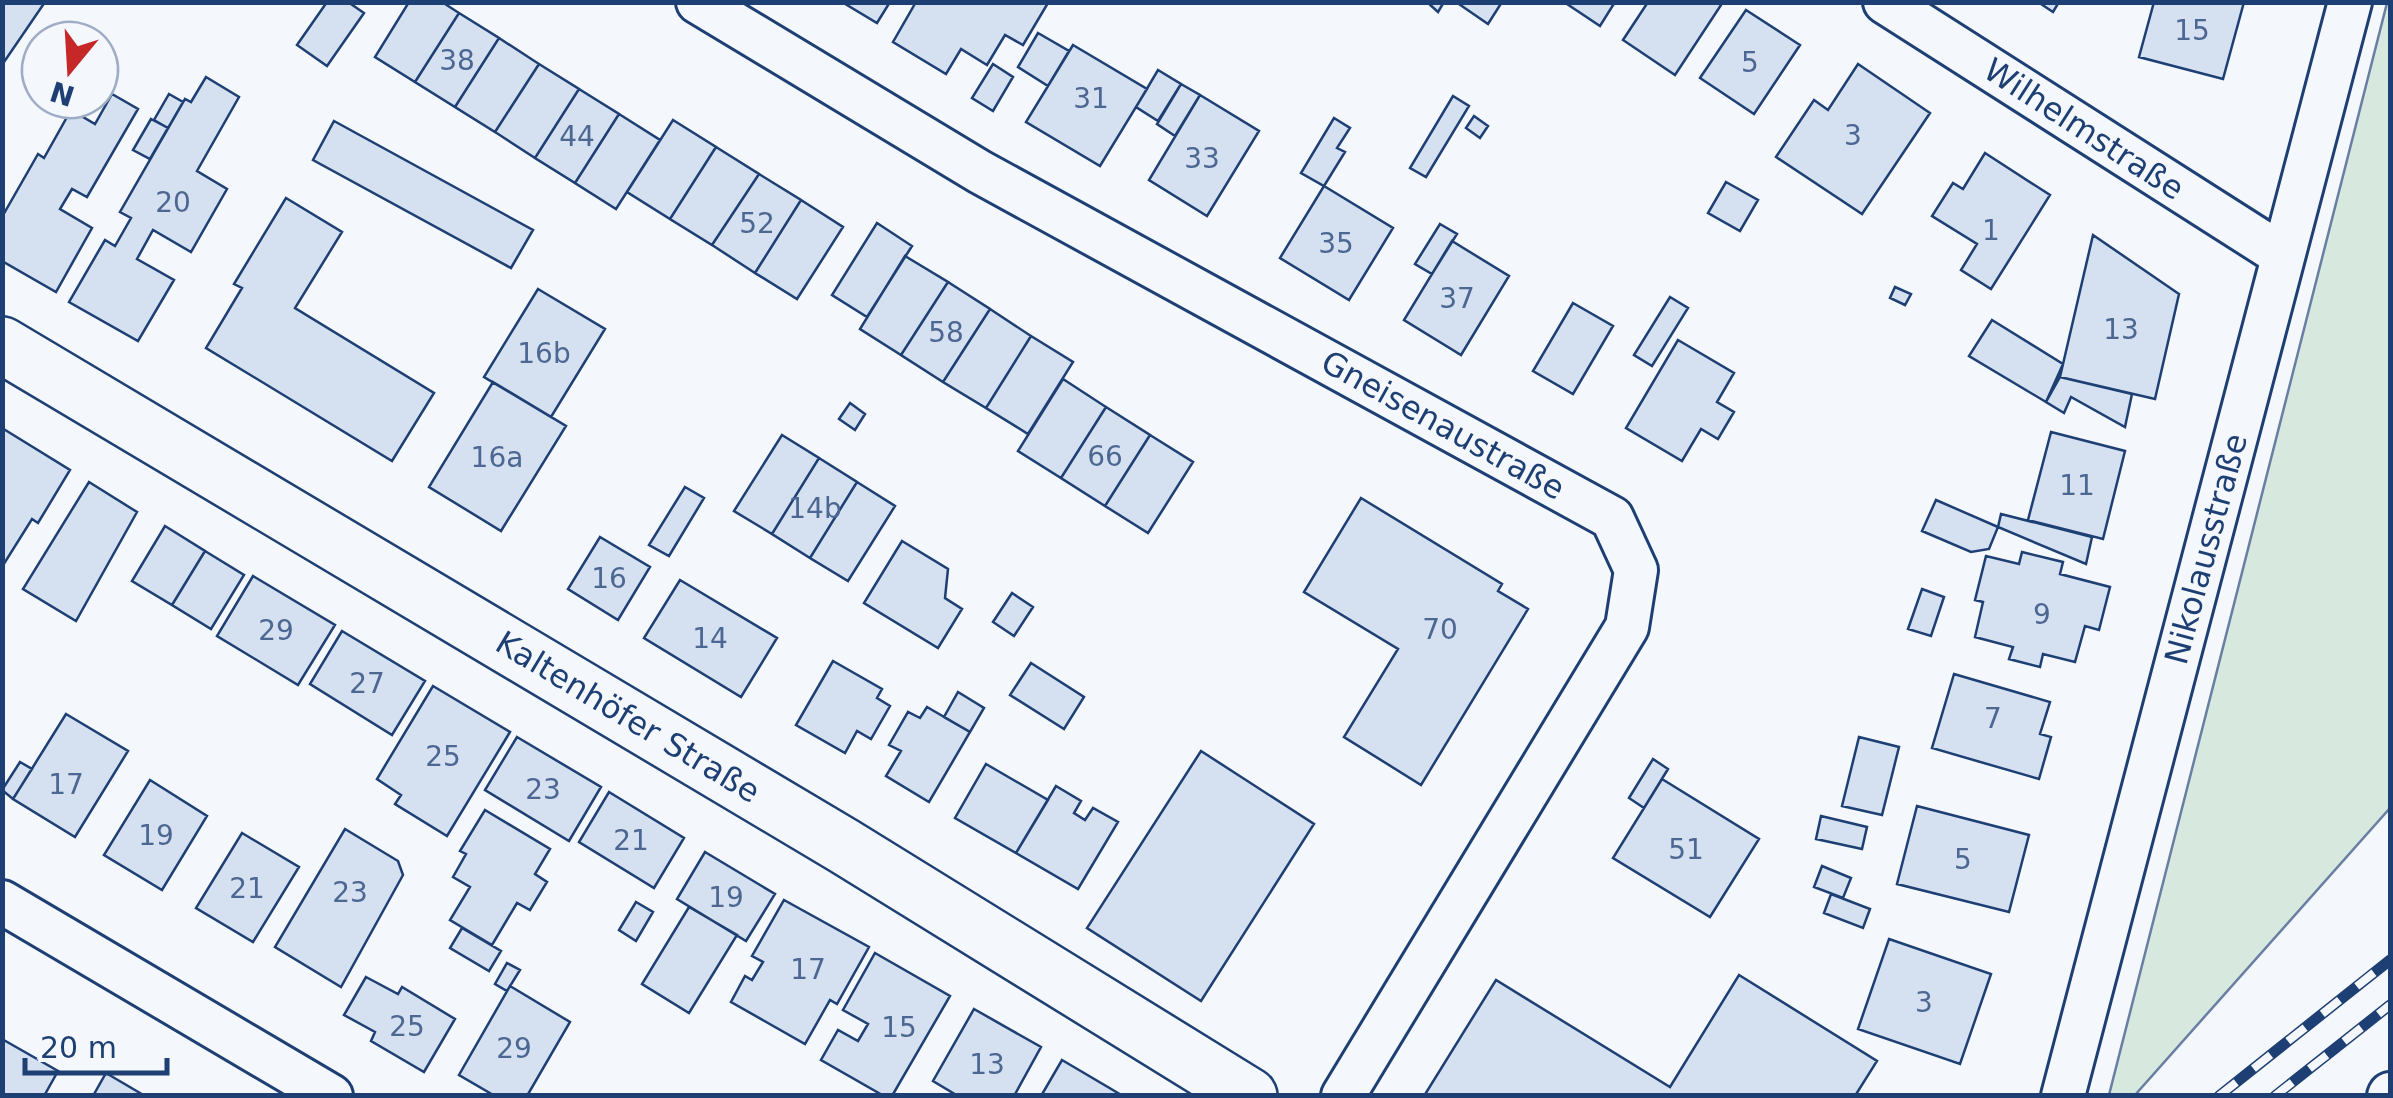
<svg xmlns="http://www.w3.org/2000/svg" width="2393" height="1098" viewBox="0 0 2393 1098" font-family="'DejaVu Sans',sans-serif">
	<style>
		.green { fill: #d7e8df; stroke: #687fa3; stroke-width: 2.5 }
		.building { fill: #d5e0f0; stroke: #1d3f73; stroke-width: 2.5 }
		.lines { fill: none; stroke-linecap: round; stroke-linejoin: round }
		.minor-casing { stroke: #1d3f73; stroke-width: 48 }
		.tertiary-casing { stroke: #1d3f73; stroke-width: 60 }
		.minor { stroke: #f4f7fb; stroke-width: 42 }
		.tertiary { stroke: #f4f7fb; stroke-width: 55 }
		.rail-casing { stroke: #1d3f73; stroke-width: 11 }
		.rail { stroke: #f4f7fb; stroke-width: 8; stroke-dasharray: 22; stroke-linecap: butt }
		.labels { text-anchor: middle; stroke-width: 8; stroke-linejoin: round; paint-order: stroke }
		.number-label { font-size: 28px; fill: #4b6792 }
		.street-label { font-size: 32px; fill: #1d3f73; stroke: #f4f7fb }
	</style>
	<rect width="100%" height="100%" fill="#f4f7fb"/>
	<!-- green -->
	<path class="green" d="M 2387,3 L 2390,3 L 2390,808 L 2135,1095 L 2109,1095 Z"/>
	<!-- building -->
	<path class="building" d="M 2,2 L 45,2 L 2,65 Z
		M 327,2 L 348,2 L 364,13 L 327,66 L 297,45 Z
		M 409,2 L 442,2 L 459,13 L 415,82 L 375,57 Z
		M 842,2 L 890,2 L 877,23 Z
		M 916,2 L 1047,2 L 1048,3 L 1023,45 L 1005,35 L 987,65 L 961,49 L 946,74 L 893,42 Z
		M 1427,2 L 1444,2 L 1438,12 Z
		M 1456,2 L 1502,2 L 1488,24 Z
		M 1564,2 L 1615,2 L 1600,26 Z
		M 1648,2 L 1723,2 L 1675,75 L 1623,40 Z
		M 2038,2 L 2059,2 L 2053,12 Z
		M 2154,2 L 2244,2 L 2223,79 L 2139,57 Z
		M 1746,10 L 1800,45 L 1754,114 L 1700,78 Z
		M 459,13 L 499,38 L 455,107 L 415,82 Z
		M 1038,33 L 1069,51 L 1048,86 L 1018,67 Z
		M 499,38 L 539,64 L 495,132 L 455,107 Z
		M 1073,45 L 1147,89 L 1100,166 L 1026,122 Z
		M 539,64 L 579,89 L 535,158 L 495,132 Z
		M 993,64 L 1013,77 L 993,111 L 972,98 Z
		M 1858,64 L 1930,113 L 1862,214 L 1776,157 L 1814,100 L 1828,110 Z
		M 1158,70 L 1181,84 L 1158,121 L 1136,107 Z
		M 206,77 L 239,97 L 197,171 L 227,189 L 191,252 L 153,230 L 137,259 L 174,280 L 138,341 L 69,302 L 105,240 L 115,246 L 131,218 L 120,212 L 185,99 L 191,102 Z
		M 1181,84 L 1200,95 L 1175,136 L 1157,124 Z
		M 579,89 L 619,114 L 575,183 L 535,158 Z
		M 112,94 L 138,109 L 87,197 L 72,189 L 60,209 L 92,228 L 56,292 L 2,261 L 2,217 L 38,154 L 44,158 L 71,110 L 95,124 Z
		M 169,94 L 183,102 L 168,128 L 154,120 Z
		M 1200,95 L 1259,131 L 1207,216 L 1149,180 Z
		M 1453,96 L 1469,106 L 1426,177 L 1410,168 Z
		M 619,114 L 660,140 L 616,209 L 575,183 Z
		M 1474,116 L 1488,126 L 1480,138 L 1466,128 Z
		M 1334,118 L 1350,128 L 1337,148 L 1345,152 L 1324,186 L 1301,173 Z
		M 151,119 L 168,128 L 150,159 L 133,150 Z
		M 673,120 L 716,147 L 670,219 L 627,192 Z
		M 334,121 L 533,230 L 511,268 L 313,160 Z
		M 716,147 L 759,174 L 712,245 L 670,219 Z
		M 1985,153 L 2050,195 L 1991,289 L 1961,270 L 1977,244 L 1932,216 L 1953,183 L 1963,189 Z
		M 759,174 L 801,200 L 755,273 L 712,245 Z
		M 1726,182 L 1758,200 L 1740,231 L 1708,213 Z
		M 1324,186 L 1393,228 L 1349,300 L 1280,258 Z
		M 286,198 L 342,232 L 295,308 L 434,393 L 392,461 L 206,348 L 242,288 L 234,284 Z
		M 801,200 L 843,227 L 797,299 L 755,273 Z
		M 877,223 L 912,246 L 867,317 L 832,295 Z
		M 1440,224 L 1457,234 L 1432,274 L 1415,264 Z
		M 2093,235 L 2179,294 L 2155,399 L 2060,377 Z
		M 1452,241 L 1509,276 L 1461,355 L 1404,320 Z
		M 905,256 L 948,282 L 901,355 L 860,329 Z
		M 948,282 L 990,309 L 943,382 L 901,355 Z
		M 1895,287 L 1911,294 L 1905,305 L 1890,298 Z
		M 538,289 L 605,329 L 551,417 L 484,377 Z
		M 1670,297 L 1688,308 L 1652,366 L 1634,355 Z
		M 1573,303 L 1613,326 L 1573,394 L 1533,371 Z
		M 990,309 L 1031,336 L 986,408 L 943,382 Z
		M 1992,320 L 2063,364 L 2046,402 L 1969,356 Z
		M 1031,336 L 1073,362 L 1028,434 L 986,408 Z
		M 1678,340 L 1734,373 L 1717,402 L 1734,412 L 1718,439 L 1701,429 L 1682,461 L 1626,428 Z
		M 2060,377 L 2132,394 L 2125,427 L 2071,397 L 2064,413 L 2046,402 Z
		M 1063,379 L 1106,407 L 1061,478 L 1018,451 Z
		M 493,382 L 566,426 L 501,531 L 429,487 Z
		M 850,403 L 865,414 L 855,430 L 839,419 Z
		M 1106,407 L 1150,435 L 1105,506 L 1061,478 Z
		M 2,428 L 70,470 L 38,523 L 32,519 L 2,567 Z
		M 2051,432 L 2125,451 L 2103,539 L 2028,520 Z
		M 782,435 L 819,458 L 772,534 L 734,511 Z
		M 1150,435 L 1193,462 L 1148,533 L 1105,506 Z
		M 819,458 L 857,482 L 810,558 L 772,534 Z
		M 89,482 L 137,512 L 76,621 L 23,589 Z
		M 857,482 L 895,506 L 848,581 L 810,558 Z
		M 685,487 L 704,498 L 669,556 L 649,545 Z
		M 1361,498 L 1502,584 L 1498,591 L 1528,609 L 1421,785 L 1344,737 L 1398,649 L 1304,592 Z
		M 1936,500 L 1998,527 L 1989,549 L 1971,552 L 1922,531 Z
		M 2001,514 L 2092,537 L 2086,564 L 1998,527 Z
		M 165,526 L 205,551 L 172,605 L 132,581 Z
		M 600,537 L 650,567 L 618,620 L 568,589 Z
		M 902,541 L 948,569 L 945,598 L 962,609 L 938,648 L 864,603 Z
		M 205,551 L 244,575 L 211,629 L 172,605 Z
		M 2022,552 L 2063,562 L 2060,574 L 2110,587 L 2099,630 L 2085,626 L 2075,662 L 2043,654 L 2040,667 L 2009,659 L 2013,647 L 1975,637 L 1983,602 L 1975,600 L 1986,556 L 2019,564 Z
		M 253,576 L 335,625 L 298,685 L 217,636 Z
		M 680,580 L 777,638 L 741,697 L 644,638 Z
		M 1922,589 L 1944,597 L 1931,636 L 1908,629 Z
		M 1012,593 L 1033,607 L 1014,636 L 993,622 Z
		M 342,631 L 425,681 L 392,735 L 310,684 Z
		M 833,661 L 882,689 L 877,698 L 890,706 L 871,739 L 857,731 L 845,753 L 796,725 Z
		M 1031,663 L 1084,697 L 1064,729 L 1010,695 Z
		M 1954,674 L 2050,702 L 2040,734 L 2051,737 L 2039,779 L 1932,748 Z
		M 433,686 L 510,732 L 447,836 L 395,804 L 401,795 L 377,779 Z
		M 958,692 L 984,708 L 970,732 L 944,717 Z
		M 927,707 L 970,732 L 929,802 L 886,776 L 901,751 L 889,745 L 908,712 L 920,718 Z
		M 66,714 L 128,751 L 75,837 L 13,799 Z
		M 517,737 L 601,787 L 569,841 L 485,790 Z
		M 1859,737 L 1899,747 L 1882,815 L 1842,806 Z
		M 1201,751 L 1314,824 L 1201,1001 L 1087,928 Z
		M 1653,759 L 1668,769 L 1644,808 L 1629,798 Z
		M 20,762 L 32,769 L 13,799 L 2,790 Z
		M 986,764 L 1048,800 L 1016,853 L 955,818 Z
		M 1662,779 L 1759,839 L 1710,917 L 1613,858 Z
		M 150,780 L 207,816 L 162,890 L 104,855 Z
		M 1056,786 L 1081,801 L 1074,813 L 1085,820 L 1093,808 L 1118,822 L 1078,889 L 1016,853 Z
		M 609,792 L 684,838 L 654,888 L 579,842 Z
		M 1917,806 L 2029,835 L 2009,912 L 1897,884 Z
		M 485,810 L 550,849 L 535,874 L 547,882 L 530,910 L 517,903 L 492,945 L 450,920 L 470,887 L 453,877 L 466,854 L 460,851 Z
		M 1821,816 L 1867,827 L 1862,849 L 1816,839 Z
		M 345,829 L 398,861 L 403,875 L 341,987 L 275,947 Z
		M 242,833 L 299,867 L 253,942 L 196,908 Z
		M 705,852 L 775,894 L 746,941 L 677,899 Z
		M 1822,866 L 1851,878 L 1843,898 L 1814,887 Z
		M 1831,894 L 1870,909 L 1863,928 L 1824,913 Z
		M 784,900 L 869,947 L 837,1004 L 830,1000 L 805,1044 L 731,1002 L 745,976 L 752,980 L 763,962 L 752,956 Z
		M 636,902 L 653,912 L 636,941 L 619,930 Z
		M 689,907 L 737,935 L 689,1013 L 642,984 Z
		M 462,928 L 501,951 L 489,971 L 450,948 Z
		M 1889,939 L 1991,974 L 1960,1064 L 1858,1029 Z
		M 875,953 L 950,996 L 892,1096 L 884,1096 L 821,1060 L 838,1030 L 858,1041 L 868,1024 L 843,1010 Z
		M 507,963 L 520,970 L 507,991 L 495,984 Z
		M 1739,975 L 1877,1061 L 1855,1096 L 1424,1096 L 1496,980 L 1670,1087 Z
		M 366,977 L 398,994 L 402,987 L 455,1019 L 424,1072 L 371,1041 L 375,1032 L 344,1015 Z
		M 510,986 L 570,1022 L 527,1096 L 495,1096 L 459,1075 Z
		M 974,1009 L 1041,1047 L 1014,1096 L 958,1096 L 933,1081 Z
		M 2,1039 L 58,1071 L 44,1096 L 2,1096 Z
		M 1062,1060 L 1123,1096 L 1041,1096 Z
		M 106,1073 L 145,1096 L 93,1096 Z"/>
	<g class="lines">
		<defs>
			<path id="minor" d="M 698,2 L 980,172 L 1612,518 L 1636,570 L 1627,627 L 1343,1096
				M 1885,2 L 2282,255
				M 2,902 L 331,1096
				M 2063,1096 L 2350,2
				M 2389,1096 L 2390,1094"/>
			<path id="tertiary" d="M 2,345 L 844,846 L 1249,1096"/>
		</defs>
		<!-- minor casing -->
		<use href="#minor" class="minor-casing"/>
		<!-- tertiary casing -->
		<use href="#tertiary" class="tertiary-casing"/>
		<!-- minor -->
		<use href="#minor" class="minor"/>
		<!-- tertiary -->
		<use href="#tertiary" class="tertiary"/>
		<defs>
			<path id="rail" d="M 2219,1096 L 2390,960
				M 2275,1096 L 2390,1005"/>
		</defs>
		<!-- rail casing -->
		<use href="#rail" class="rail-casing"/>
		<!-- rail -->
		<use href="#rail" class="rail"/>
	</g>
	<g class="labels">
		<!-- number labels -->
		<g class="number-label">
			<text x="2192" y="40">15</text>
			<text x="457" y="70">38</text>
			<text x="1750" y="72">5</text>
			<text x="1091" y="108">31</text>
			<text x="1853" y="145">3</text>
			<text x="577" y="146">44</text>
			<text x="1202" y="168">33</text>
			<text x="173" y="212">20</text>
			<text x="757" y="233">52</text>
			<text x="1991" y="240">1</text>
			<text x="1336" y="253">35</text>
			<text x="1457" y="308">37</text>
			<text x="2121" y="339">13</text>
			<text x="946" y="342">58</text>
			<text x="544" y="363">16b</text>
			<text x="1105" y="466">66</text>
			<text x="497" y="467">16a</text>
			<text x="2077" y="495">11</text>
			<text x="815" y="518">14b</text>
			<text x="609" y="588">16</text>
			<text x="2042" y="624">9</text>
			<text x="1440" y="639">70</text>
			<text x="276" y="640">29</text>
			<text x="710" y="648">14</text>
			<text x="367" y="693">27</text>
			<text x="1993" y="728">7</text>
			<text x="443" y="766">25</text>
			<text x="66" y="794">17</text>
			<text x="543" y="799">23</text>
			<text x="156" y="845">19</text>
			<text x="631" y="850">21</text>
			<text x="1686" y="859">51</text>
			<text x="1963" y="869">5</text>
			<text x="247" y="898">21</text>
			<text x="350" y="902">23</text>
			<text x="726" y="907">19</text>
			<text x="808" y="979">17</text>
			<text x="1924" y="1012">3</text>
			<text x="407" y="1036">25</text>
			<text x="899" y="1037">15</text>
			<text x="514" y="1058">29</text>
			<text x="987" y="1074">13</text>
		</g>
		<!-- street labels -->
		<g class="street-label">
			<text transform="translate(2084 129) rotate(33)" y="11">Wilhelmstraße</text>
			<text transform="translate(1443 425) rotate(29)" y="11">Gneisenaustraße</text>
			<text transform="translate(2206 549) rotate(-75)" y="11">Nikolausstraße</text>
			<text transform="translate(628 717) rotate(31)" y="11">Kaltenhöfer Straße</text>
		</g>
	</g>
	<!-- border -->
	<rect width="2393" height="1098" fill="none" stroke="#1d3f73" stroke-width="10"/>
	<!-- north arrow -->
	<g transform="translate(70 70) rotate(198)"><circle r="48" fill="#f4f7fb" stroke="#9eadc5" stroke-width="2.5"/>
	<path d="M0-8L18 38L0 25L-18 38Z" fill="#c62828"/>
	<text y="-15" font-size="28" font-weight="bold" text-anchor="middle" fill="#1d3f73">N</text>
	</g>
	<!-- scale -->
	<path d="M25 1058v15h142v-15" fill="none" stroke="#1d3f73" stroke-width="5"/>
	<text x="40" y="1058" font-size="30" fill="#1d3f73" stroke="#f4f7fb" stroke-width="8" paint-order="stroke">20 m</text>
</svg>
